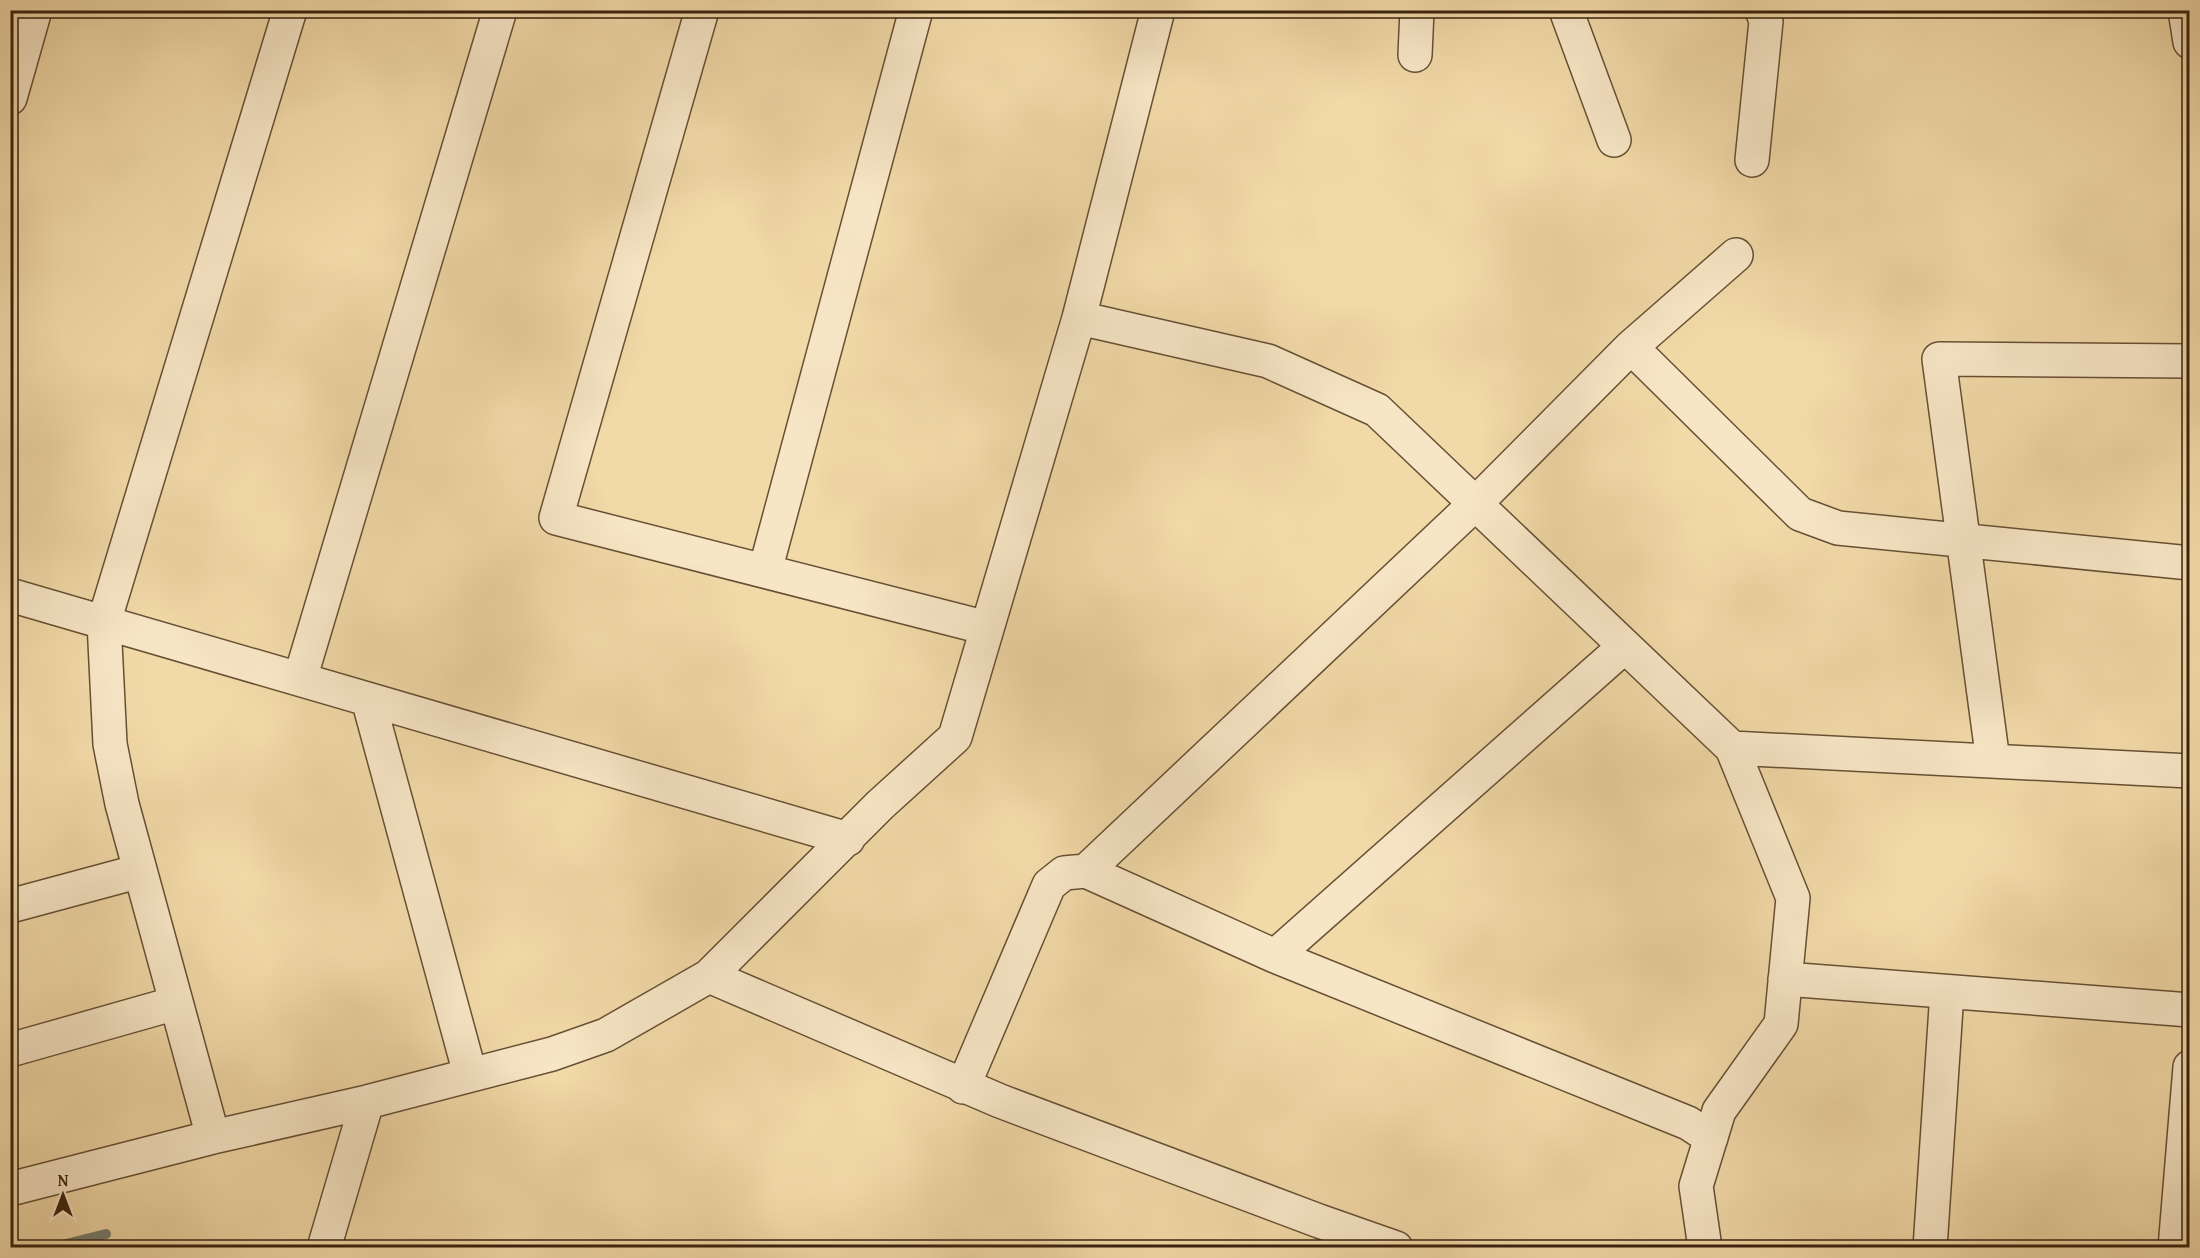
<svg xmlns="http://www.w3.org/2000/svg" width="2200" height="1258" viewBox="0 0 2200 1258" font-family="'Gentium Book Plus',serif">
	<style>
		.lines { fill: none; stroke-linecap: round; stroke-linejoin: round }
		.stream { stroke: #757d6f; stroke-width: 10 }
		.minor-casing { stroke: #675034; stroke-width: 36 }
		.minor { stroke: #f7e6c6; stroke-width: 33 }
	</style>
	<rect width="100%" height="100%" fill="#f2d9a8"/>
	<filter id="stains"><feTurbulence type="fractalNoise" baseFrequency=".00333" numOctaves="4"/><feColorMatrix values="0 0 0 0 .2 0 0 0 0 .09 0 0 0 0 .02 0 0 0 .5 -.17"/></filter>
	<radialGradient id="worn" r=".72"><stop offset=".6" stop-color="#630" stop-opacity="0"/><stop offset="1" stop-color="#630" stop-opacity=".3"/></radialGradient>
	<g class="lines">
		<!-- stream -->
		<path class="stream" d="M 50,1248 L 106,1234"/>
		<defs>
			<path id="minor" d="M 702,10 L 556,518 L 987,628
				M 1566,10 L 1614,140
				M 2185,10 L 2190,42
				M 1415,55 L 1417,10
				M 10,98 L 35,10
				M 1752,160 L 1766,21 L 1762,10
				M 1079,318 L 1268,361 L 1377,410 L 1732,748 L 1793,898 L 1781,1024 L 1719,1111 L 1696,1186 L 1705,1248
				M 1631,347 L 1800,514 L 1838,528 L 2190,563
				M 765,571 L 916,10
				M 10,595 L 848,839
				M 300,679 L 500,10
				M 368,699 L 470,1074
				M 1732,748 L 2190,771
				M 1993,761 L 1939,359 L 2190,361
				M 1086,871 L 1476,503 L 1631,347 L 1736,255
				M 10,906 L 140,871
				M 1275,956 L 1624,647
				M 709,976 L 1000,1101 L 1319,1221 L 1396,1248
				M 1785,979 L 2190,1010
				M 10,1050 L 176,1003
				M 963,1087 L 1049,885 L 1064,873 L 1086,871 L 1275,956 L 1688,1123 L 1711,1138
				M 213,1137 L 122,804 L 110,744 L 104,622 L 290,10
				M 10,1189 L 213,1137 L 367,1102 L 552,1054 L 606,1035 L 709,976 L 880,805 L 955,737 L 1079,318 L 1158,10
				M 324,1248 L 367,1102
				M 1930,1248 L 1947,992
				M 2175,1248 L 2190,1067"/>
		</defs>
		<!-- minor casing -->
		<use href="#minor" class="minor-casing"/>
		<!-- minor -->
		<use href="#minor" class="minor"/>
	</g>
	<!-- margin -->
	<rect width="2200" height="1258" fill="none" stroke="#f2d9a8" stroke-width="36"/>
	<rect x="12" y="12" width="2176" height="1234" fill="none" stroke="#39230e" stroke-width="3"/>
	<rect x="18" y="18" width="2164" height="1222" fill="none" stroke="#39230e" stroke-width="1.5"/>
	<!-- north arrow -->
	<g transform="translate(63 1195)" stroke="#f7e6c6" stroke-width="4.5" paint-order="stroke">
	<path d="M0-4.5L10 22L0 15L-10 22Z" fill="#39230e"/>
	<text y="-9" font-size="16" font-weight="bold" text-anchor="middle" fill="#39230e">N</text>
	</g>
	<rect width="100%" height="100%" filter="url(#stains)"/>
	<rect width="100%" height="100%" fill="url(#worn)"/>
</svg>
